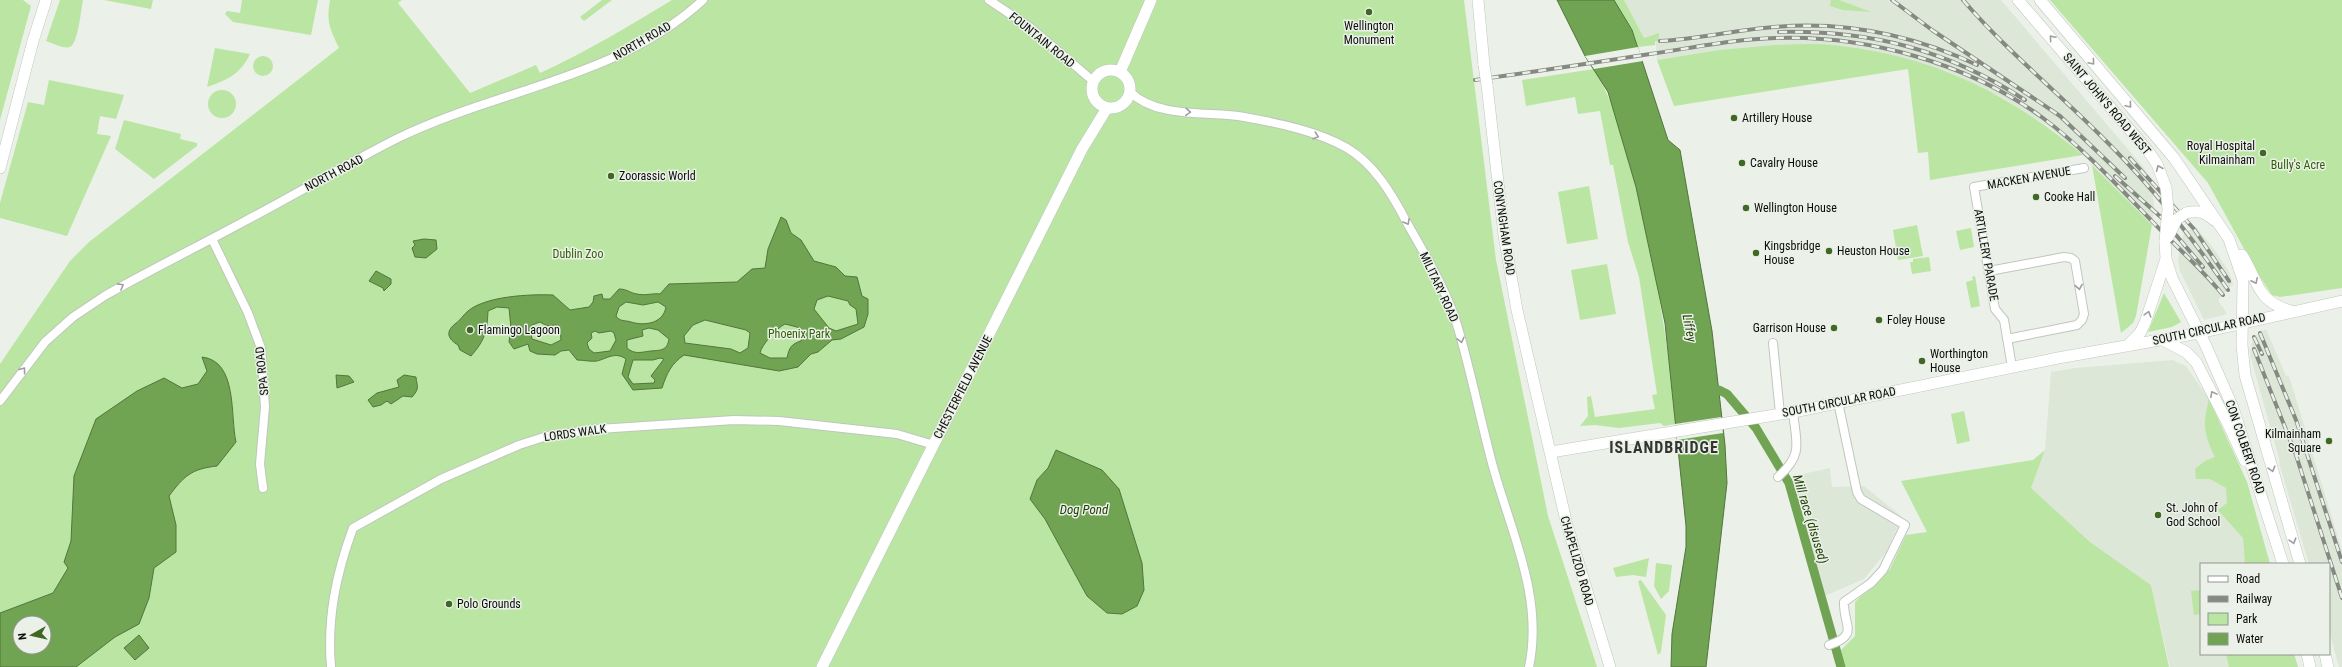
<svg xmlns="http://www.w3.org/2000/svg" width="2342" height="667" viewBox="0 0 2342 667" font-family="'Roboto Condensed',sans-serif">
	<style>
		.built { fill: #dce7d7 }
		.green { fill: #bae5a3; fill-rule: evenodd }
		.water { fill: #70a352; stroke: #52763c; fill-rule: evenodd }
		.pier { fill: #ebf1e8 }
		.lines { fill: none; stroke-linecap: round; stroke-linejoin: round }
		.canal { stroke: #70a352; stroke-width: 9 }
		.street-casing { stroke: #c0c6be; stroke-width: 10 }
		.secondary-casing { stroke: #c0c6be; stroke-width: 12 }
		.street { stroke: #fff; stroke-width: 8 }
		.secondary { stroke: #fff; stroke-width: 11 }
		.rail-casing { stroke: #858982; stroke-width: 4 }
		.rail { stroke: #ebf1e8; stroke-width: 2.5; stroke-dasharray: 8; stroke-linecap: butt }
		.secondary-bridge-casing { stroke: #c0c6be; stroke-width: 12; stroke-linecap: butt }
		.secondary-bridge { stroke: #fff; stroke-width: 11 }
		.oneway { stroke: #9d9e9d }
		.poi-dot { fill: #3f6824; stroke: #ebf1e8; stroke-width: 1.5 }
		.labels { text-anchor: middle; stroke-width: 3; stroke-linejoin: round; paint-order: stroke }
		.poi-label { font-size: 12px; fill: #0b0d0a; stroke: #ebf1e8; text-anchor: start }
		.street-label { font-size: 12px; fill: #0b0d0a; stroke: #ebf1e8 }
		.park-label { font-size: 12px; fill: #305f05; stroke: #ebf1e8 }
		.water-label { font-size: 13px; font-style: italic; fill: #1f4005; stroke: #ebf1e8 }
		.district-label { font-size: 16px; font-weight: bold; letter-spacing: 1px; fill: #32362f; stroke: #ebf1e8 }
	</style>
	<rect width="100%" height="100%" fill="#ebf1e8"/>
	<!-- built -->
	<path class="built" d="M 1624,0 L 2001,0 L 2144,168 L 2152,186 L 2154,207 L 2152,225 L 2083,155 L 2049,127 L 2003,98 L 1947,71 L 1831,45 L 1774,45 L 1719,50 L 1657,60 L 1655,34 L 1644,38 Z
		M 2196,227 L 2214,249 L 2228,270 L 2233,284 L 2218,300 L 2227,314 L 2204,320 L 2180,271 L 2178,259 L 2184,233 Z
		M 2266,329 L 2286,376 L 2288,375 L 2290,379 L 2342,551 L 2342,667 L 2339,667 L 2329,631 L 2329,564 L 2309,564 L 2279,463 L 2280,462 L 2250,355 L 2253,337 Z
		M 2173,360 L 2186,366 L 2209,399 L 2247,482 L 2270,564 L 2201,564 L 2201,654 L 2294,654 L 2298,667 L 2170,667 L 2151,585 L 2090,542 L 2031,488 L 2045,450 L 2051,372 L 2075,368 Z
		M 1830,468 L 1832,487 L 1864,486 L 1902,517 L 1886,552 L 1864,579 L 1820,598 L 1812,573 L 1794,476 Z"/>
	<!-- green -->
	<path class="green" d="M 0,0 L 23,0 L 31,6 L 0,120 Z
		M 60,0 L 83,0 C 81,9 78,44 70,47 C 63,49 52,43 46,41 Z
		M 104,0 L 153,0 L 151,9 Z
		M 242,0 L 318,0 L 311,35 L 233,22 L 225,14 L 227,11 L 240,13 Z
		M 330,0 L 402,0 L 398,3 L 470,93 L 536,65 L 540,73 C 586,52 629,26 672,0 L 1464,0 L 1496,260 L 1548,516 L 1597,667 L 0,667 L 0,364 L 70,261 L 89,242 L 339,48 C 330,29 326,22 330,0 ZM 20,623 L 44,623 L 44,647 L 20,647 Z
		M 602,0 L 612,0 L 584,21 L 580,17 Z
		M 1614,0 L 1624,0 L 1644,38 L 1659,33 L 1659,41 L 1655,41 L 1655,45 L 1638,47 L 1632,30 Z
		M 1831,0 L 1839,0 L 1871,12 L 1843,10 L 1830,6 Z
		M 2050,0 L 2342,0 L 2342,288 L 2280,297 L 2272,295 L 2255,269 L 2208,183 Z
		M 1774,45 C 1793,45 1813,43 1832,45 C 1931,55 2006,91 2083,155 L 1930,180 L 1928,152 L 1918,153 L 1908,69 L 1674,106 L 1657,60 L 1719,50 Z
		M 215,48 L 250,54 C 241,74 227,80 207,87 Z
		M253 66a10 10 0 1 1 20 0a10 10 0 1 1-20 0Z
		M 1594,69 C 1619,111 1630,162 1641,209 C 1657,283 1670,348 1675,424 L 1664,426 L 1660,423 L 1619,428 L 1595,425 L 1580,426 L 1588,416 L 1587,397 L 1591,396 L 1595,417 L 1655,409 L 1652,395 L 1657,394 L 1639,277 L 1628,242 L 1613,165 L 1610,165 L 1600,111 L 1578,114 L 1575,97 L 1526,106 L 1522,80 Z
		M 49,80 L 124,95 L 116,119 L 100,116 L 97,134 L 111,136 L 67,236 L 0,218 L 0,203 L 28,102 L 44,105 Z
		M208 104a14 14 0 1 1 28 0a14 14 0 1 1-28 0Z
		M 124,120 L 181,134 L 180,139 L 197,143 L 197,146 L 154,179 L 115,149 Z
		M 2092,165 L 2152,225 L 2136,316 L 2133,323 L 2121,333 Z
		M 1589,186 L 1598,239 L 1567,244 L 1558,192 Z
		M 1917,225 L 1923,256 L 1898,260 L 1893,230 Z
		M 1971,228 L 1974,247 L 1960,250 L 1956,231 Z
		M 1929,257 L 1931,271 L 1912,274 L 1910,262 L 1913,262 L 1913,259 Z
		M 1607,264 L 1616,314 L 1580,320 L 1571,270 Z
		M 1975,276 L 1980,306 L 1971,308 L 1966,282 L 1973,280 L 1972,277 Z
		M 2164,293 L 2181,322 L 2172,327 L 2148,332 Z
		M 2209,399 L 2247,482 L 2270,564 L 2245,564 L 2243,538 L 2218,510 L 2227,503 L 2226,488 L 2210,479 L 2196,479 L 2195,469 L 2205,461 L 2215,457 C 2203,432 2203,425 2209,399 Z
		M 1964,411 L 1970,441 L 1957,444 L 1951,414 Z
		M 2045,450 L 2031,488 L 2090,542 L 2151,585 L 2169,667 L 1845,667 L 1841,650 L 1855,636 L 1855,602 L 1890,569 L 1906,535 L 1927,532 L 1901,481 L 2033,460 Z
		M 1649,558 L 1646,577 L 1633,575 L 1616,577 L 1613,568 Z
		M 1656,563 L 1672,565 L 1669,591 L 1661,599 L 1654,586 Z
		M 1641,580 L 1666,615 L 1661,652 L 1658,655 L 1638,581 Z
		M 2201,590 L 2201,614 L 2194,615 L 2191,591 Z
		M 2226,654 L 2294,654 L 2298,667 L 2229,667 Z"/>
	<!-- water -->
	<path class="water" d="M 1557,0 L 1614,0 L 1632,30 L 1668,140 L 1680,150 L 1712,331 L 1725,445 L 1727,483 L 1706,667 L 1671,667 L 1672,634 L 1686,547 L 1686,526 L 1665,323 L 1636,187 L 1608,92 L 1585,56 Z
		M 781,217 L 786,220 L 791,233 L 801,240 L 814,261 L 836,267 L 845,276 L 857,277 L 862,296 L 868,299 L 868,314 L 864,327 L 841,339 L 832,340 L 818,352 L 811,354 L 798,367 L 779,371 L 684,355 C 671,364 667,373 662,388 L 633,390 L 622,374 L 626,359 C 615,351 606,359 597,361 C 591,362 584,360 577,360 L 569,350 L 561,351 L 555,355 L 537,354 L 530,351 L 528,344 L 514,349 L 509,342 L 511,328 L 509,308 L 497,307 L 488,311 C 487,332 485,340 471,356 L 460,350 L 458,345 C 448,339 445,332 455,324 C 460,321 463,315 468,311 C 486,296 530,294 553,295 L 570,310 L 589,307 L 593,302 L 594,296 L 602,294 L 603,299 L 610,299 L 619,289 C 627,289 630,293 637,294 C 645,296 652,293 660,294 L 669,284 L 737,282 L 752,269 L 765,268 L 768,249 ZM 828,296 L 848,301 L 850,305 L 856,309 L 858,324 L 836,331 L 829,328 L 814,309 L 817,300 ZM 626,302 L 643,305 L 658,302 L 666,307 C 663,324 644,326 631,322 C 625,320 620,322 616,316 L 619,307 ZM 705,320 L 746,330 L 750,333 L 748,348 L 740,353 L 731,349 L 685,343 L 684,336 L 693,325 ZM 540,322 L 547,326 L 556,325 L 560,328 L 561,340 L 551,345 L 532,339 L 530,328 L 532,325 ZM 785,324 L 797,327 L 802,332 L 801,341 C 791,344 789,348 787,358 L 770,358 L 760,353 C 762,344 777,328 785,324 ZM 649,328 L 658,330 L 669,339 C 667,351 661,350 651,351 C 641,352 635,355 627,348 L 627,340 L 643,336 L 642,330 ZM 595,331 L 599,333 L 611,331 L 614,333 L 616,340 L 610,351 L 594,353 L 589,349 L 587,343 L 592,338 L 591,333 ZM 660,358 L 664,359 L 651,376 L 655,380 L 654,383 L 633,384 L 628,377 L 633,360 L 653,360 Z
		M 424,239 L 436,240 L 437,249 L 426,258 L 415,257 L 412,248 L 415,245 L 413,241 Z
		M 376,271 L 391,279 L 391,284 L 384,291 L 383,288 L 369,281 Z
		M 202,357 C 238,361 230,416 236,442 L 217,466 C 191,469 184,476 169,496 L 176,525 L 176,552 L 154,568 L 149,598 L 139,624 L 115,637 L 76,667 L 0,667 L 0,613 L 53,593 L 68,568 L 64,562 L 71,541 L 74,476 L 96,419 L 137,391 L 164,378 L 182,388 L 198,384 L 207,371 ZM 20,623 L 44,623 L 44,647 L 20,647 Z
		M 336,375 L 349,376 L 354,382 L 337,388 Z
		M 404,375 L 416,377 C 417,387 420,388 412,397 L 403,396 L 391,404 L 387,401 L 381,405 L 373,407 L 368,400 L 377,393 L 399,387 L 397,380 Z
		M 1056,450 L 1102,470 L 1119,489 L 1142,563 L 1144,590 L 1137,606 L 1122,614 L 1107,613 L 1087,596 L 1045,519 L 1030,499 L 1037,480 L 1048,468 Z
		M 139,635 L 149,648 L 135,660 L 124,648 Z"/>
	<!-- pier -->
	<path class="pier" d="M 1638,47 L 1643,61 L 1594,69 L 1585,56 Z
		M 1721,417 L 1723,433 L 1677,440 L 1675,424 Z"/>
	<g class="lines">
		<!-- canal -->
		<path class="canal" d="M 1708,390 L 1719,390 L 1727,394 L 1756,428 L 1789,483 L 1841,667"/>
		<defs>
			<path id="street" d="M 989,0 L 1031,28 L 1093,81
				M 1130,92 C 1158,119 1209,111 1244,117 C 1278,123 1317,131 1347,148 C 1374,164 1392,194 1406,221 C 1425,255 1447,290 1458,328 C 1471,372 1480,418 1492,463 C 1510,530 1544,596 1529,667
				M 212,239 L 248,313 L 261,348 L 265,407 L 260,464 L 263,488
				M 1989,271 L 2064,257 L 2071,258 L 2075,261 L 2084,314 L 2082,320 L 2077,325 L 2007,339
				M 1773,343 L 1780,414
				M 2012,367 L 2004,320 L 1995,309 L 1974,187 L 2084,168
				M 0,401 L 45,342 L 73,317 L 106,295 C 152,269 199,246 245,221 C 296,194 345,165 396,139 C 497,89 617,79 703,0
				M 1778,477 C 1804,454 1796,443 1793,412
				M 1829,645 C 1860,635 1843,625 1844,602 L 1871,583 L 1883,570 L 1905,525 L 1861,499 L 1857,492 L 1838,402
				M 331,667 C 327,618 336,574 353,528 L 441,479 L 519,445 L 547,436 L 599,429 L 734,420 L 779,421 L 897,434 L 934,445"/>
			<path id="secondary" d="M 1478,0 L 1484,65
				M 2018,0 L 2148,151 L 2157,164 L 2166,188
				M 2040,0 L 2174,158 L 2229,239 L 2243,280 L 2242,345 L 2245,375 L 2300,564
				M1092 89a19 19 0 1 1 38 0a19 19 0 1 1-38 0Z
				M 1120,72 L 1151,0
				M 1487,85 L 1504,235 L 1517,310 L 1567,525 L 1610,667
				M 0,168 L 33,41 L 46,0
				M 2186,213 C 2198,210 2205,212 2214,220
				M 2165,241 L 2166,259 L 2172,278 L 2206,346 L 2233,408 L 2283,564
				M 2242,255 C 2259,282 2256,301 2291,311
				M 2163,340 L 2186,352 L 2196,362 L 2229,426 L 2245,461
				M 2127,346 L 2140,333 L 2145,323 L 2166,259
				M 1551,452 L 1793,412 L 2058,358 L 2199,333 L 2342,301
				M 2307,654 L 2310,667
				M 2325,654 L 2328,667
				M 822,667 L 1082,149 L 1107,108"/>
		</defs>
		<!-- street casing -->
		<use href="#street" class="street-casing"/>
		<!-- secondary casing -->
		<use href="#secondary" class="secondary-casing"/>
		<!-- street -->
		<use href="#street" class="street"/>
		<!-- secondary -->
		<use href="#secondary" class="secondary"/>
		<defs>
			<path id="rail" d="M 1892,0 L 1932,30 L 2060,116 L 2125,178
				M 1963,0 C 2005,49 2054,89 2099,134 C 2147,181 2190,234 2228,290
				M 1779,32 C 1871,30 1948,50 2025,100
				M 1660,41 C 1698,39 1736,30 1774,27 C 1844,21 1913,35 1977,65
				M 1475,80 C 1533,72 1592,63 1650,54 C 1692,48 1734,39 1776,38 C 1867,35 1968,63 2043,118 C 2082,147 2116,184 2150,219 C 2174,245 2201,268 2223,295
				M 2130,158 L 2194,229 L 2229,281
				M 2115,176 L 2163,219
				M 2160,216 L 2203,267
				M 2260,333 L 2296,420 L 2342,562
				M 2254,337 L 2262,354
				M 2254,349 L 2296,455 L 2342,598"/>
		</defs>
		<!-- rail casing -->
		<use href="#rail" class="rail-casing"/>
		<!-- rail -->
		<use href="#rail" class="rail"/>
		<defs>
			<path id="secondary-bridge" d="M 1484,65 L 1487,85
				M 2168,237 L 2177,219 L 2186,213
				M 2165,241 L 2168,209 L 2166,188"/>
		</defs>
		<!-- secondary-bridge casing -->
		<use href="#secondary-bridge" class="secondary-bridge-casing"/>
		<!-- secondary-bridge -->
		<use href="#secondary-bridge" class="secondary-bridge"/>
	</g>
	<!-- one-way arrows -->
	<defs><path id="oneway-chevron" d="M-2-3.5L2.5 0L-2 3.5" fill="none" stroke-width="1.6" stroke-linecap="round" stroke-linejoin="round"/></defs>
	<g class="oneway">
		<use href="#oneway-chevron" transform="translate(2052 38) rotate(-131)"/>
		<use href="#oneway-chevron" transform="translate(2092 62) rotate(50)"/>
		<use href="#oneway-chevron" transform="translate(2129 105) rotate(50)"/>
		<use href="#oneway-chevron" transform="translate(1188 112) rotate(4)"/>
		<use href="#oneway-chevron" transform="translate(1316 136) rotate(19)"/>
		<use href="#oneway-chevron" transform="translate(2159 168) rotate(-113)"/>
		<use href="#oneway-chevron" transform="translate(1407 222) rotate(61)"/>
		<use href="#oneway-chevron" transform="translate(2255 281) rotate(64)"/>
		<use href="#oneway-chevron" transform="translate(121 286) rotate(-29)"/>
		<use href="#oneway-chevron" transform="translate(2079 287) rotate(80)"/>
		<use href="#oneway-chevron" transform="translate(2148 314) rotate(-73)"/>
		<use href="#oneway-chevron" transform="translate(1461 340) rotate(76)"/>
		<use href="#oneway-chevron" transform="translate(23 370) rotate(-53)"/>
		<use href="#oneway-chevron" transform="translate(2213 394) rotate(-118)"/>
		<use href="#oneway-chevron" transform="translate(2272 469) rotate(74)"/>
		<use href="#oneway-chevron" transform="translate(2293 541) rotate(74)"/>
	</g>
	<!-- markers -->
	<g class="poi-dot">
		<circle cx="1369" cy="12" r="4"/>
		<circle cx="1734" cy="118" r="4"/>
		<circle cx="2263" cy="153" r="4"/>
		<circle cx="1742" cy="163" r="4"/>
		<circle cx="611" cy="176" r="4"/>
		<circle cx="2036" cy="197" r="4"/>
		<circle cx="1746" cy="208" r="4"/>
		<circle cx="1829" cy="251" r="4"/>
		<circle cx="1756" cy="253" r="4"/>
		<circle cx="1879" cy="320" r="4"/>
		<circle cx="1834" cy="328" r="4"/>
		<circle cx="470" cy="330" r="4"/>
		<circle cx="1922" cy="361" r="4"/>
		<circle cx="2329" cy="441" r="4"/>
		<circle cx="2158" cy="515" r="4"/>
		<circle cx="449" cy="604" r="4"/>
	</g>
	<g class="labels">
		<!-- poi labels -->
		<g class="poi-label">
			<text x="1369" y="30" text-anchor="middle">Wellington<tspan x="1369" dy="14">Monument</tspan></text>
			<text x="1742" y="122">Artillery House</text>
			<text x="2255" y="150" text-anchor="end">Royal Hospital<tspan x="2255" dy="14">Kilmainham</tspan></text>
			<text x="1750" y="167">Cavalry House</text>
			<text x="619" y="180">Zoorassic World</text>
			<text x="2044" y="201">Cooke Hall</text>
			<text x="1754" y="212">Wellington House</text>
			<text x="1764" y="250">Kingsbridge<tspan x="1764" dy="14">House</tspan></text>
			<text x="1837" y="255">Heuston House</text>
			<text x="1887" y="324">Foley House</text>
			<text x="1826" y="332" text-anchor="end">Garrison House</text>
			<text x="478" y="334">Flamingo Lagoon</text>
			<text x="1930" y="358">Worthington<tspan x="1930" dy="14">House</tspan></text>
			<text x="2321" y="438" text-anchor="end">Kilmainham<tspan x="2321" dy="14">Square</tspan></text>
			<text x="2166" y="512">St. John of<tspan x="2166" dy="14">God School</tspan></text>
			<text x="457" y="608">Polo Grounds</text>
		</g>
		<!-- street labels -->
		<g class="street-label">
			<text transform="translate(1042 40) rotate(39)" y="4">FOUNTAIN ROAD</text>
			<text transform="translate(642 41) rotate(-30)" y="4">NORTH ROAD</text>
			<text transform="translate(2107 104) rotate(50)" y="4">SAINT JOHN'S ROAD WEST</text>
			<text transform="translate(334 173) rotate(-28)" y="4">NORTH ROAD</text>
			<text transform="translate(2029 178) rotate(-10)" y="4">MACKEN AVENUE</text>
			<text transform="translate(1504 228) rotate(82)" y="4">CONYNGHAM ROAD</text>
			<text transform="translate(1986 255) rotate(80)" y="4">ARTILLERY PARADE</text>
			<text transform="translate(1439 287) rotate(65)" y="4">MILITARY ROAD</text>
			<text transform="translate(2209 329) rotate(-12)" y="4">SOUTH CIRCULAR ROAD</text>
			<text transform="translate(262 371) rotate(-96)" y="4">SPA ROAD</text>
			<text transform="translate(963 387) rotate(-63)" y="4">CHESTERFIELD AVENUE</text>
			<text transform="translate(1839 402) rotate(-11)" y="4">SOUTH CIRCULAR ROAD</text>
			<text transform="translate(575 433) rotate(-8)" y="4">LORDS WALK</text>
			<text transform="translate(2245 447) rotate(71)" y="4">CON COLBERT ROAD</text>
			<text transform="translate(1577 561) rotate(74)" y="4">CHAPELIZOD ROAD</text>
		</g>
		<!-- park labels -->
		<g class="park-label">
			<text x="2298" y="169">Bully's Acre</text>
			<text x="578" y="258">Dublin Zoo</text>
			<text x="799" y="338">Phoenix Park</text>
		</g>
		<!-- water labels -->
		<g class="water-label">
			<text transform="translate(1690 328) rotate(79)" y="5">Liffey</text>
			<text x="1084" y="514">Dog Pond</text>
			<text transform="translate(1811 519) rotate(73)" y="5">Mill race (disused)</text>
		</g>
		<!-- district labels -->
		<g class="district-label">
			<text x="1664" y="453">ISLANDBRIDGE</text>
		</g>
	</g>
	<!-- legend -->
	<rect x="2200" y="563" width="130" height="92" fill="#ebf1e8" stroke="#91968f"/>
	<rect x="2208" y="576" width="20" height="6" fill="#ffffff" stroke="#91968f"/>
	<text x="2236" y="583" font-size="12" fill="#0b0d0a">Road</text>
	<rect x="2208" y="596" width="20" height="6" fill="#858982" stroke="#91968f"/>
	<text x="2236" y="603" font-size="12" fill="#0b0d0a">Railway</text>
	<rect x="2208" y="613" width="20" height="12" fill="#bae5a3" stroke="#91968f"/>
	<text x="2236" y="623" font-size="12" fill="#0b0d0a">Park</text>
	<rect x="2208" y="633" width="20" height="12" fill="#70a352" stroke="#91968f"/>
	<text x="2236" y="643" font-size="12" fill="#0b0d0a">Water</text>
	<!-- north arrow -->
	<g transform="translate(32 635) rotate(262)"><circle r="19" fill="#ebf1e8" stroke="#91968f"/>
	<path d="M0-3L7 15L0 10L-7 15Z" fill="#3f6824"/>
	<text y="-6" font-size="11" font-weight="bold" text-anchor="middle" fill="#0b0d0a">N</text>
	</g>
</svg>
